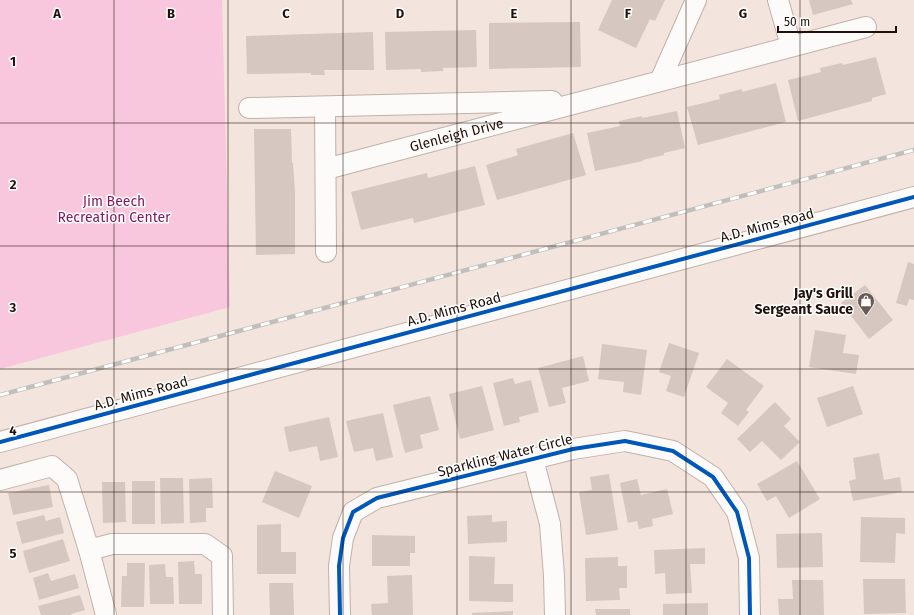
<svg xmlns="http://www.w3.org/2000/svg" width="914" height="615" viewBox="0 0 914 615" font-family="'Fira Sans',sans-serif">
	<style>
		.green { fill: #f9c7dd }
		.building { fill: #d6c7c0 }
		.lines { fill: none; stroke-linecap: round; stroke-linejoin: round }
		.minor-casing { stroke: #c0b1aa; stroke-width: 22 }
		.minor { stroke: #fdfbfa; stroke-width: 20 }
		.rail-casing { stroke: #c2bebc; stroke-width: 4.5 }
		.rail { stroke: #fff; stroke-width: 3; stroke-dasharray: 9; stroke-linecap: butt }
		.cycleway-casing { stroke: #fff; stroke-width: 6 }
		.cycleway { stroke: #0057b8; stroke-width: 4 }
		.grid { fill: none; stroke: #201009; stroke-width: 1; stroke-opacity: 0.55 }
		.labels { text-anchor: middle; stroke-width: 3; stroke-linejoin: round; paint-order: stroke }
		.street-label { font-size: 14px; fill: #201009; stroke: #fff }
		.park-label { font-size: 14px; fill: #831962; stroke: #fff }
		.poi-label { font-size: 14px; font-weight: bold; fill: #201009; stroke: #fff; text-anchor: end }
		.grid-label { font-size: 13px; text-anchor: middle; font-weight: bold; fill: #201009; stroke: #fff; stroke-width: 3; stroke-linejoin: round; paint-order: stroke }
	</style>
	<rect width="100%" height="100%" fill="#f3e4dd"/>
	<!-- green -->
	<path class="green" d="M 0,0 L 222,0 L 230,307 L 0,369 Z"/>
	<!-- building -->
	<path class="building" d="M 612,0 L 665,0 L 655,21 L 650,19 L 636,48 L 598,30 Z
		M 809,0 L 851,0 L 853,4 L 813,15 Z
		M 580,22 L 581,67 L 489,69 L 489,23 Z
		M 476,30 L 477,67 L 443,68 L 443,71 L 421,72 L 421,69 L 386,70 L 385,32 Z
		M 373,32 L 374,70 L 324,70 L 325,75 L 311,75 L 311,73 L 247,74 L 246,36 Z
		M 876,57 L 886,94 L 872,98 L 872,101 L 798,121 L 788,80 L 821,72 L 820,68 L 842,63 L 843,65 Z
		M 776,83 L 786,122 L 698,145 L 687,107 L 720,99 L 719,95 L 742,89 L 742,92 Z
		M 677,111 L 685,148 L 664,153 L 664,155 L 643,160 L 643,161 L 595,171 L 587,133 L 620,126 L 619,121 L 642,116 L 642,118 Z
		M 254,129 L 291,129 L 292,163 L 293,163 L 295,192 L 295,254 L 256,255 Z
		M 573,133 L 586,175 L 497,200 L 486,165 L 518,155 L 516,149 Z
		M 475,166 L 485,205 L 414,223 L 413,218 L 361,230 L 351,192 L 427,173 L 428,178 Z
		M 908,262 L 914,264 L 914,300 L 909,299 L 907,306 L 896,303 Z
		M 865,285 L 893,320 L 869,339 L 841,303 Z
		M 815,330 L 846,335 L 843,353 L 859,355 L 856,374 L 809,367 Z
		M 669,343 L 699,353 L 684,397 L 666,391 L 671,376 L 659,372 Z
		M 602,344 L 647,350 L 641,395 L 623,392 L 624,382 L 598,379 Z
		M 583,356 L 589,381 L 562,388 L 566,403 L 549,407 L 538,368 Z
		M 727,359 L 764,386 L 746,410 L 749,412 L 738,426 L 721,413 L 728,403 L 706,387 Z
		M 513,378 L 515,384 L 531,380 L 539,412 L 519,417 L 520,422 L 504,426 L 493,383 Z
		M 482,386 L 494,430 L 460,439 L 449,394 Z
		M 853,386 L 863,414 L 827,427 L 817,398 Z
		M 430,396 L 439,430 L 420,435 L 423,448 L 405,453 L 393,405 Z
		M 775,402 L 791,419 L 784,426 L 800,442 L 781,460 L 762,441 L 750,452 L 737,439 Z
		M 383,413 L 393,457 L 376,461 L 373,448 L 354,452 L 346,421 Z
		M 329,417 L 338,457 L 320,461 L 317,446 L 289,452 L 284,427 Z
		M 879,453 L 884,480 L 900,477 L 902,492 L 853,501 L 849,481 L 856,479 L 853,458 Z
		M 797,461 L 820,499 L 789,518 L 776,496 L 767,501 L 757,484 Z
		M 275,471 L 312,486 L 299,518 L 262,502 Z
		M 609,474 L 618,530 L 586,535 L 579,492 L 592,490 L 590,477 Z
		M 160,478 L 183,478 L 184,523 L 161,524 Z
		M 212,478 L 213,508 L 206,508 L 206,522 L 190,523 L 189,479 Z
		M 637,479 L 641,495 L 667,489 L 673,514 L 652,519 L 653,526 L 639,529 L 637,521 L 628,523 L 620,483 Z
		M 132,481 L 155,481 L 155,524 L 132,524 Z
		M 102,482 L 125,482 L 126,522 L 103,523 Z
		M 49,485 L 53,507 L 13,515 L 8,493 Z
		M 44,515 L 46,521 L 60,517 L 64,533 L 22,544 L 16,522 Z
		M 492,515 L 492,522 L 507,521 L 507,542 L 468,544 L 467,516 Z
		M 861,517 L 905,518 L 905,534 L 896,533 L 895,563 L 860,562 Z
		M 281,524 L 281,552 L 296,552 L 296,574 L 257,574 L 257,525 Z
		M 822,533 L 823,567 L 777,568 L 776,534 Z
		M 372,535 L 415,536 L 415,553 L 410,553 L 410,566 L 372,566 Z
		M 63,539 L 70,561 L 29,573 L 23,551 Z
		M 705,548 L 705,564 L 690,564 L 692,593 L 666,594 L 665,573 L 655,574 L 654,550 Z
		M 469,556 L 495,557 L 494,584 L 513,584 L 513,602 L 469,601 Z
		M 618,557 L 618,566 L 627,566 L 627,588 L 619,588 L 620,600 L 586,601 L 585,558 Z
		M 194,561 L 195,574 L 202,574 L 202,604 L 179,604 L 178,562 Z
		M 127,563 L 145,563 L 144,607 L 121,607 L 122,576 L 127,576 Z
		M 165,564 L 166,577 L 173,577 L 174,604 L 150,604 L 149,565 Z
		M 48,573 L 51,581 L 75,574 L 79,588 L 39,600 L 33,578 Z
		M 412,575 L 413,615 L 372,615 L 371,604 L 388,603 L 387,576 Z
		M 863,579 L 905,579 L 906,613 L 864,614 Z
		M 792,580 L 823,580 L 824,615 L 779,615 L 778,599 L 793,599 Z
		M 269,583 L 293,583 L 294,615 L 270,615 Z
		M 80,595 L 85,610 L 71,614 L 72,615 L 41,615 L 38,606 Z
		M 708,603 L 708,615 L 663,615 L 663,604 Z
		M 595,609 L 630,609 L 630,615 L 596,615 Z
		M 513,611 L 513,615 L 472,615 L 472,613 Z"/>
	<g class="lines">
		<defs>
			<g id="minor">
				<path d="M 778,0 L 791,46"/>
				<path d="M 660,81 L 696,0"/>
				<path d="M 325,107 L 326,252"/>
				<path d="M 249,108 L 552,101"/>
				<path id="s1" d="M 326,169 L 866,27"/>
				<path d="M 0,442 L 914,197"/>
				<path d="M 533,459 L 550,524 L 554,576 L 555,615"/>
				<path d="M 0,480 L 52,466 L 67,479 L 89,550 L 106,615"/>
				<path d="M 89,550 L 112,544 L 205,544 L 222,556 L 223,615"/>
				<path d="M 340,615 L 339,566 L 343,538 L 353,512 L 377,498 L 573,449 L 625,441 L 673,451 L 713,477 L 737,512 L 749,558 L 750,615"/>
			</g>
		</defs>
		<!-- minor casing -->
		<use href="#minor" class="minor-casing"/>
		<!-- minor -->
		<use href="#minor" class="minor"/>
		<defs>
			<path id="rail" d="M 0,395 L 914,150"/>
		</defs>
		<!-- rail casing -->
		<use href="#rail" class="rail-casing"/>
		<!-- rail -->
		<use href="#rail" class="rail"/>
		<defs>
			<path id="cycleway" d="M 0,442 L 914,197
				M 340,615 L 339,566 L 343,538 L 353,512 L 377,498 L 573,449 L 625,441 L 673,451 L 713,477 L 737,512 L 749,558 L 750,615"/>
		</defs>
		<!-- cycleway casing -->
		<use href="#cycleway" class="cycleway-casing"/>
		<!-- cycleway -->
		<use href="#cycleway" class="cycleway"/>
	</g>
	<!-- grid -->
	<path class="grid" d="M 114,0 L 114,615M 228,0 L 228,615M 343,0 L 343,615M 457,0 L 457,615M 571,0 L 571,615M 686,0 L 686,615M 800,0 L 800,615M 0,123 L 914,123M 0,246 L 914,246M 0,369 L 914,369M 0,492 L 914,492"/>
	<!-- icons -->
	<defs>
		<symbol id="shop-pin" viewBox="-11 -11 22 30"><path d="M0 17L-7.5 6A9.5 9.5 0 1 1 7.5 6Z" fill="#6a5a53" stroke="#fff"/><path d="M-5-2.5h2.3a2.7 3.5 0 0 1 5.4 0H5L5.5 6h-11ZM-1.5-2.5h3a1.5 2.3 0 0 0-3 0Z" fill="#fff"/></symbol>
	</defs>
	<g fill-rule="evenodd">
		<use href="#shop-pin" x="856" y="291" width="20" height="27"/>
	</g>
	<g class="labels">
		<!-- street labels -->
		<g class="street-label">
			<text dy="5" stroke="none"><textPath href="#s1" startOffset="135">Glenleigh Drive</textPath></text>
			<text transform="translate(767 225) rotate(-15)" y="5">A.D. Mims Road</text>
			<text transform="translate(454 309) rotate(-15)" y="5">A.D. Mims Road</text>
			<text transform="translate(141 393) rotate(-15)" y="5">A.D. Mims Road</text>
			<text transform="translate(505 455) rotate(-14)" y="5">Sparkling Water Circle</text>
		</g>
		<!-- park labels -->
		<g class="park-label">
			<text x="114" y="206">Jim Beech<tspan x="114" dy="16">Recreation Center</tspan></text>
		</g>
		<!-- poi labels -->
		<g class="poi-label">
			<text x="853" y="298">Jay's Grill<tspan x="853" dy="16">Sergeant Sauce</tspan></text>
		</g>
	</g>
	<g class="grid-label">
		<text x="57" y="18">A</text>
		<text x="171" y="18">B</text>
		<text x="286" y="18">C</text>
		<text x="400" y="18">D</text>
		<text x="514" y="18">E</text>
		<text x="628" y="18">F</text>
		<text x="743" y="18">G</text>
		<text x="13" y="66">1</text>
		<text x="13" y="189">2</text>
		<text x="13" y="312">3</text>
		<text x="13" y="435">4</text>
		<text x="13" y="558">5</text>
	</g>
	<!-- scale -->
	<path d="M778 26v6h118v-6" fill="none" stroke="#201009" stroke-width="2"/>
	<text x="784" y="26" font-size="12" fill="#201009" stroke="#ffffff" stroke-width="3" paint-order="stroke">50 m</text>
</svg>
